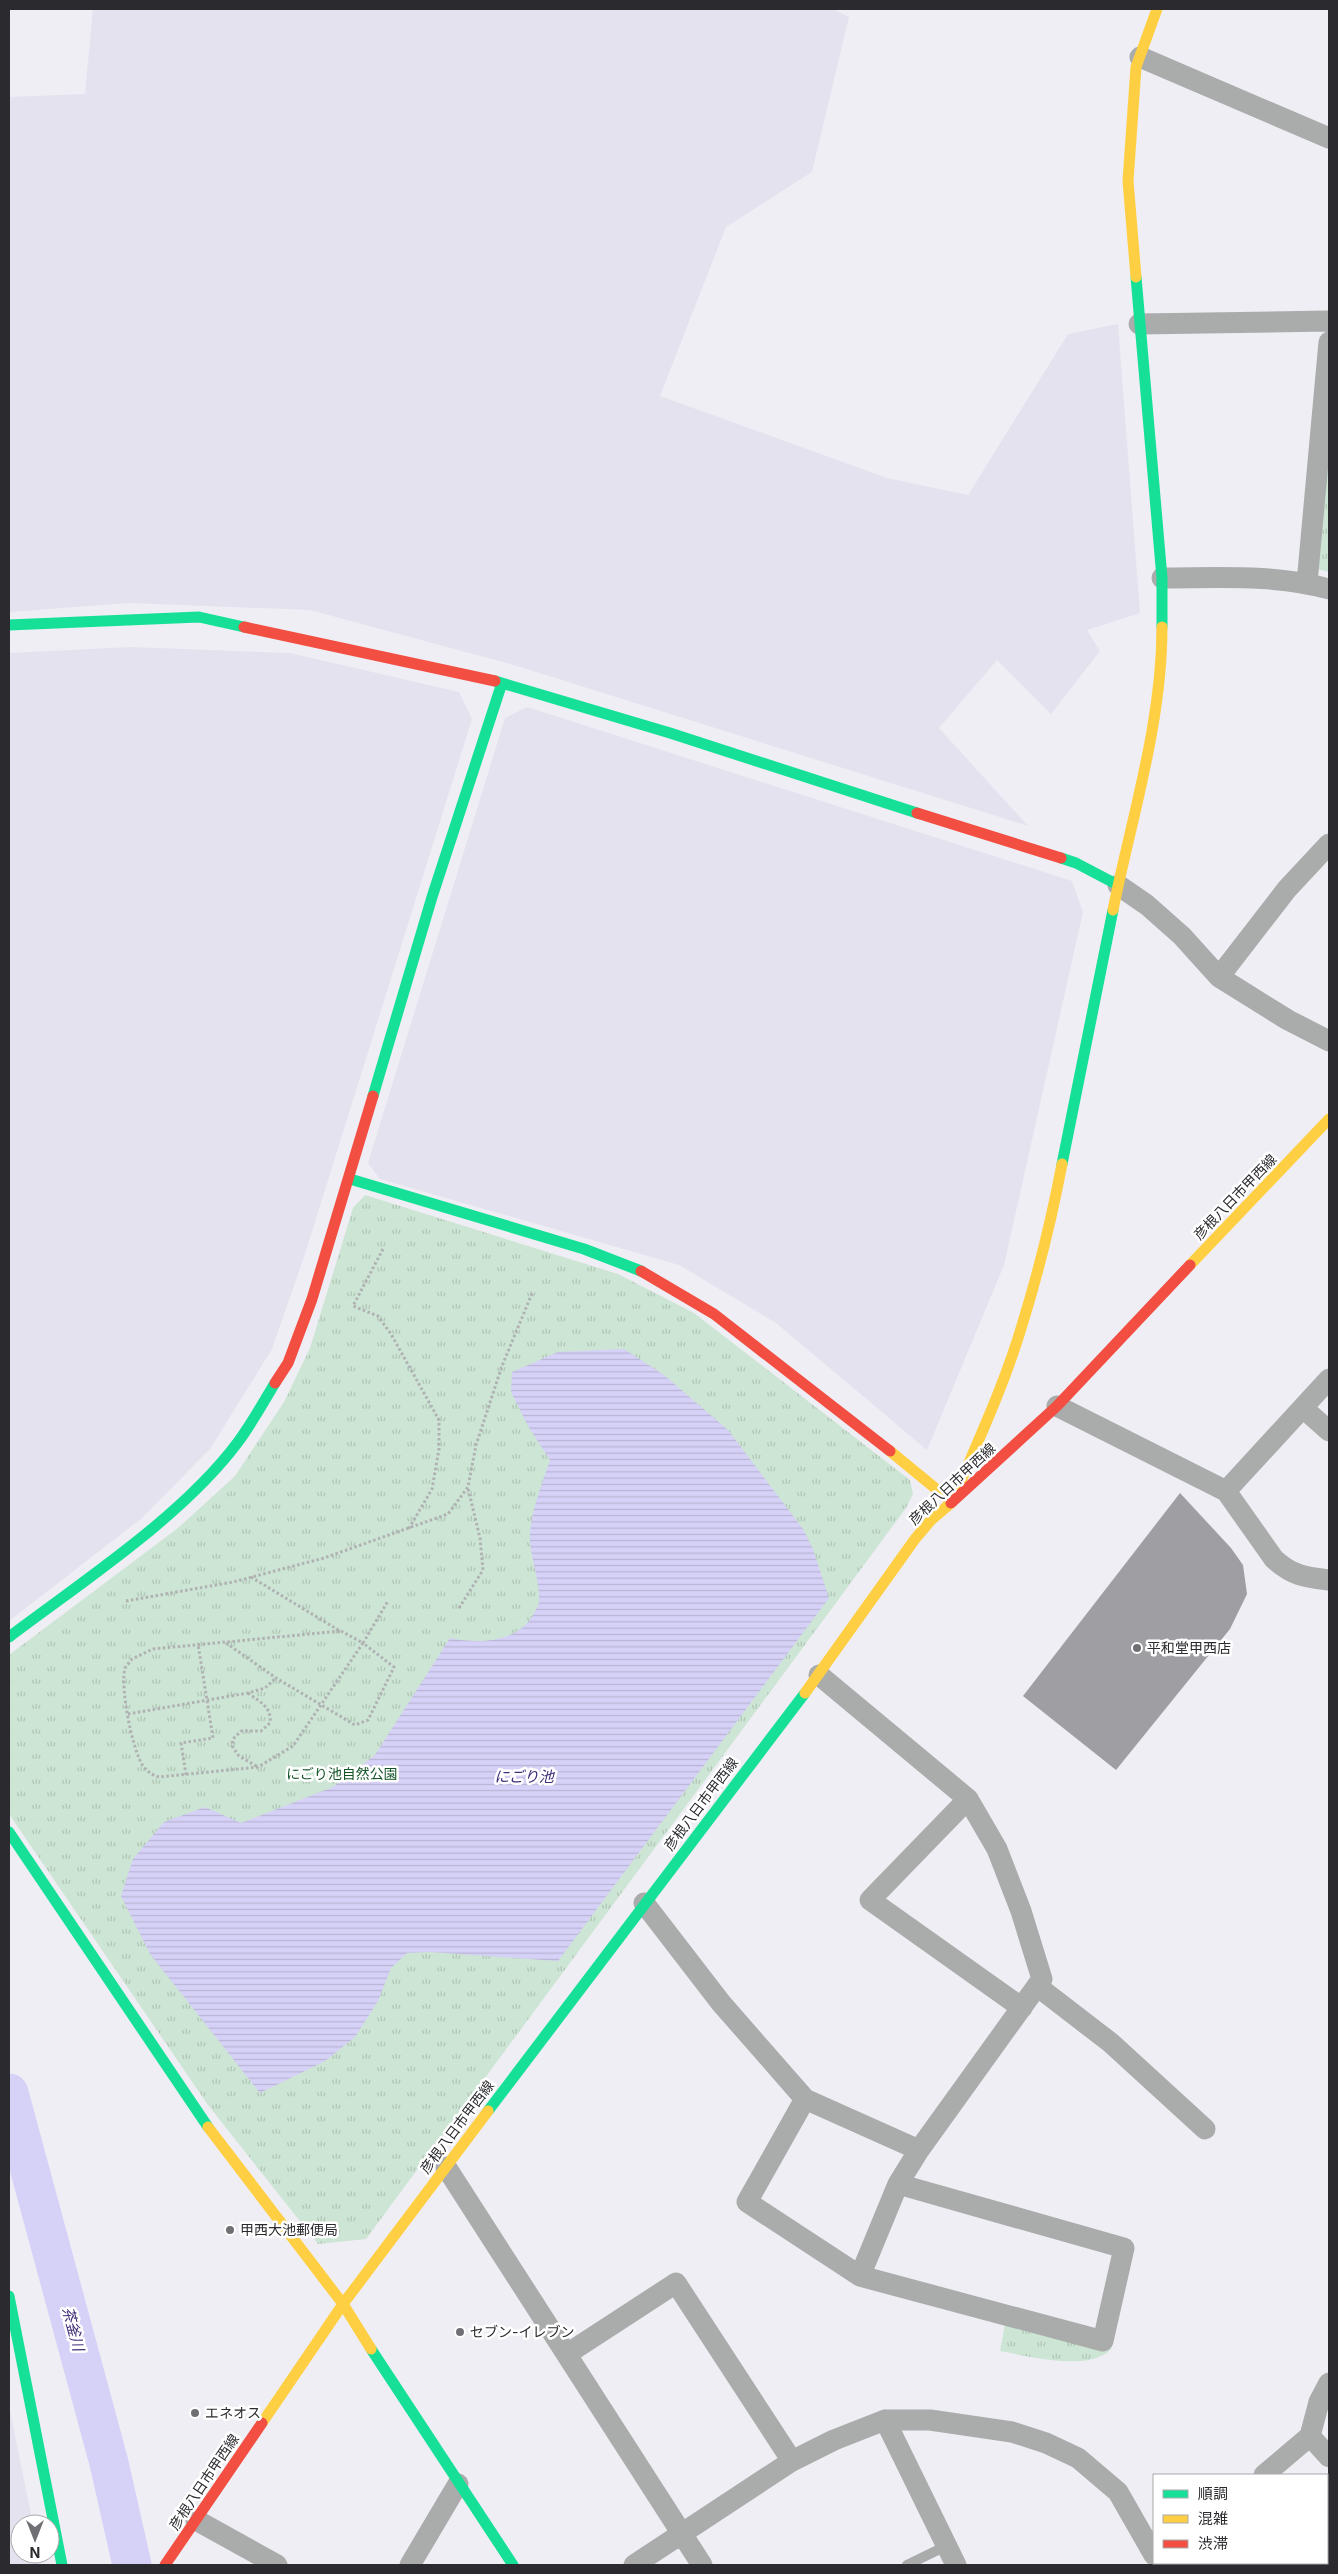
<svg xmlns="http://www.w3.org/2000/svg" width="1338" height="2574" viewBox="0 0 1338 2574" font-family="Inter,'Noto Sans JP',sans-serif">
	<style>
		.built { fill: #e4e2ef }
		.park { fill: url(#park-tufts) }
		.water { fill: url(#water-rules) }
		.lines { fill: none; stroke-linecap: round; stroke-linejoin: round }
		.river { stroke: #d6d1f7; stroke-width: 39 }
		.building { fill: #9f9ea3 }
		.path { stroke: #b0b1b3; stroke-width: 3; stroke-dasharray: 2.5 2.5; stroke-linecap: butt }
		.lane { stroke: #aaacac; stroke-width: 10 }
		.street { stroke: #aaacac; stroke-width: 21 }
		.fast { stroke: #16e098; stroke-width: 11 }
		.slow { stroke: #ffcf43; stroke-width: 11 }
		.jam { stroke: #f24e42; stroke-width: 11 }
		.poi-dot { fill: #706f74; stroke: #fff; stroke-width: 2 }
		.labels { text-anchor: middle; stroke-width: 5; stroke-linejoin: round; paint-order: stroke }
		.street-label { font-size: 14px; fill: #2b2b2f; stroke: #fff }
		.poi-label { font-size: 14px; fill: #2b2b2f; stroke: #fff; text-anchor: start }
		.park-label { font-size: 14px; fill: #135328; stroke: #fff }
		.water-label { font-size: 15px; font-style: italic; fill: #402e76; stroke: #fff }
	</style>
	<defs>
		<pattern id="park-tufts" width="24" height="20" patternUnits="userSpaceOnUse" patternTransform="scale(1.25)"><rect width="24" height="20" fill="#cde5d4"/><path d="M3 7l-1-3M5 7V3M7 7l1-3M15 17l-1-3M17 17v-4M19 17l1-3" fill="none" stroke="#b0c5b6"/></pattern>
		<pattern id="water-rules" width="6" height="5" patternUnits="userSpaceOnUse" patternTransform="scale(1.25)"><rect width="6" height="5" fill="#d6d1f7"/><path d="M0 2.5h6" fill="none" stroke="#b8b4d4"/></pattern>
	</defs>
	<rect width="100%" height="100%" fill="#efeef4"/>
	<!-- built -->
	<path class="built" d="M 93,9 L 833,9 L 849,17 L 812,172 L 726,227 L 660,396 L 887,478 L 968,495 L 1068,334 L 1118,324 L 1140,613 L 1087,630 L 1100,651 L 1051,714 L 997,660 L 939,728 L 1028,826 L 517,666 L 310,610 L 129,603 L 9,612 L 9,97 L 85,94 Z
		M 131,647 L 290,653 L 459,692 L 472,719 L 305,1254 L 272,1349 L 210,1449 L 142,1518 L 9,1621 L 9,653 Z
		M 527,707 L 1072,881 L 1083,912 L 1004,1265 L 927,1450 L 776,1323 L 679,1265 L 380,1179 L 368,1163 L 505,718 Z
		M 9,2406 L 33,2524 L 20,2524 L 20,2554 L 39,2554 L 41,2565 L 9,2565 Z"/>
	<!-- park -->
	<path class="park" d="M 1329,436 L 1329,572 L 1317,569 Z
		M 365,1195 L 618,1274 L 694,1313 L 910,1480 L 913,1494 L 906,1508 L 366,2239 L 318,2244 L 208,2105 L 9,1814 L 9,1655 L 178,1528 L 235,1476 L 284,1402 L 310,1348 L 353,1208 Z
		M 1005,2324 L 1112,2348 C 1092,2373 1027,2356 1000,2351 Z"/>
	<!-- water -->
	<path class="water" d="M 624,1349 L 664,1375 L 728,1430 L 803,1529 L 813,1549 L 829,1598 L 558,1961 L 430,1952 L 407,1953 L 391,1968 L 378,2001 L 355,2037 L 325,2061 L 260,2093 L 150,1954 L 121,1896 L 133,1859 L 164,1822 L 205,1807 L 241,1823 L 333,1787 L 375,1755 L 450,1638 C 477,1644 517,1643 533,1615 C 535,1611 539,1606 539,1601 C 540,1579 529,1555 530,1533 C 532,1508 542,1484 550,1460 L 528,1426 L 511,1392 L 512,1372 L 558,1352 Z"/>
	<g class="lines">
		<!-- river -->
		<path class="river" d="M 9,2093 L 109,2463 L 132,2565"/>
	</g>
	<!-- building -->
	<path class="building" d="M 1180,1493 L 1231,1548 L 1243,1565 L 1247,1594 L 1230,1629 L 1116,1770 L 1023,1696 Z"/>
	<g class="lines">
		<!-- path -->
		<path class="path" d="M 383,1249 L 353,1306 L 378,1316 L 391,1334 L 439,1420 L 439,1449 L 432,1489 L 408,1530
			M 251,1577 L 340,1631
			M 126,1601 L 233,1582 L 324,1558 L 448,1514 L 468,1487 L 476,1445 L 502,1366 L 533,1291
			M 459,1608 L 483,1570 L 480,1538 L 468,1488
			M 341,1631 L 363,1643 L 293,1746 L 258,1767 L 159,1777 C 152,1775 148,1772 143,1766 C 132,1749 120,1688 125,1668 L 132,1659 L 153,1649 Z
			M 226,1643 L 276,1678 L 355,1725 L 368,1720 L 394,1667 L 363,1643 L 388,1601
			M 248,1693 C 260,1702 272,1707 270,1723 L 261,1731 L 241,1731 L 233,1739 L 232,1746 L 239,1756 L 258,1767
			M 128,1714 L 248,1693 L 265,1688 L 276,1678
			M 186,1775 L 181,1743 L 213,1738 L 198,1644"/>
		<!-- lane -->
		<path class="lane" d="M 907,2565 L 946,2546"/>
		<!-- street -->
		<path class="street" d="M 1140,57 L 1329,138
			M 1139,324 L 1329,321
			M 1162,578 C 1218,578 1276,574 1329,589
			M 1307,583 L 1329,342
			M 1118,885 L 1147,905 L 1182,936 L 1219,977 L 1288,1020 L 1329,1041
			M 1219,977 L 1287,889 L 1329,844
			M 1057,1406 L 1226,1491 L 1274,1559 C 1293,1576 1305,1577 1329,1580
			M 1303,1408 L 1329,1431
			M 1226,1491 L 1329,1379
			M 819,1675 L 968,1799 L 997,1849 L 1021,1911 L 1042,1979 L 919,2150 L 898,2184 L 860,2276
			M 968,1799 L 870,1900 L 1022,2008
			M 644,1903 L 721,2003 L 805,2099 L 919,2150
			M 1037,1986 L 1111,2043 L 1205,2129
			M 805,2099 L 747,2202 L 860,2276 L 1103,2341 L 1124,2248 L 898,2184
			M 446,2167 L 702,2565
			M 567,2354 L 676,2283 L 792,2461
			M 885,2420 L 956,2565
			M 1310,2436 L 1329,2457
			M 1264,2475 L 1310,2436 L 1319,2402 L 1329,2383
			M 196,2520 L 277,2565
			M 1311,2563 L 1312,2565
			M 410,2565 L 458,2484
			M 634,2565 L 792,2461 L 834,2440 L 885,2420 L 930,2420 L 1012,2432 L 1046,2443 L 1078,2458 L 1118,2492 L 1154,2555"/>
		<!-- fast -->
		<path class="fast" d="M 1136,277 L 1162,578 L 1162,627
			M 9,625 L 199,617 L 244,627
			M 495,681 L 670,733 L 917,813
			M 1061,858 L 1076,863 L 1118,885
			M 373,1096 L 432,897 L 502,683
			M 1062,1164 L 1113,910
			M 350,1179 L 584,1249 L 641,1271
			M 9,1637 C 83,1581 183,1516 238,1442 C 252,1423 263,1403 275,1383
			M 9,1832 L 208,2127
			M 488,2111 L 805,1693
			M 9,2296 L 62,2565
			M 371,2349 L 513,2565"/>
		<!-- slow -->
		<path class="slow" d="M 1136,277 L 1128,181 L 1136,67 L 1157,9
			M 1113,910 C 1132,816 1162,723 1162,627
			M 1190,1265 L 1329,1119
			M 890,1451 L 952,1502 C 977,1443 1005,1384 1023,1322 C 1039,1270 1052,1217 1062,1164
			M 805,1693 L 915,1539 L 931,1520 L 951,1503
			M 208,2127 L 343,2304 L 371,2349
			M 262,2423 L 343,2304 L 488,2111"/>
		<!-- jam -->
		<path class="jam" d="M 244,627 L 495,681
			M 917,813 L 1061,858
			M 641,1271 L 714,1314 L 890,1451
			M 275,1383 L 288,1363 L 312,1299 L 373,1096
			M 951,1503 L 1057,1406 L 1190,1265
			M 165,2565 L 262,2423"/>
	</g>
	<!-- markers -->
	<g class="poi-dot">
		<circle cx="1137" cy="1648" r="5"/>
		<circle cx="230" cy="2230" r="5"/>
		<circle cx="460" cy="2332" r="5"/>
		<circle cx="195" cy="2413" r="5"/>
	</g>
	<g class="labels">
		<!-- street labels -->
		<g class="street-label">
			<text transform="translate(1235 1197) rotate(-46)" y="5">彦根八日市甲西線</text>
			<text transform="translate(952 1484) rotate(-43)" y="5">彦根八日市甲西線</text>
			<text transform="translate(701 1804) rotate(-53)" y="5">彦根八日市甲西線</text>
			<text transform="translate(457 2127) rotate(-53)" y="5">彦根八日市甲西線</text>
			<text transform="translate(204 2482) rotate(-56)" y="5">彦根八日市甲西線</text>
		</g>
		<!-- poi labels -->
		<g class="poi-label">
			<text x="1147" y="1653">平和堂甲西店</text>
			<text x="240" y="2235">甲西大池郵便局</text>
			<text x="470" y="2337">セブン-イレブン</text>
			<text x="205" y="2418">エネオス</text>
		</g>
		<!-- park labels -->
		<g class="park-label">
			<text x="342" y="1779">にごり池自然公園</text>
		</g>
		<!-- water labels -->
		<g class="water-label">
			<text x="524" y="1782">にごり池</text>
			<text transform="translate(73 2329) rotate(75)" y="5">茶釜川</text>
		</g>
	</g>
	<!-- border -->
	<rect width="1338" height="2574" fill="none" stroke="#2b2b2f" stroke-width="20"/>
	<!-- legend -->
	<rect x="1153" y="2474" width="175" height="90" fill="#ffffff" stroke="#aaaaac"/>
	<rect x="1163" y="2490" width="25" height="8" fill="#16e098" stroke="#aaaaac"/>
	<text x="1198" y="2499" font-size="15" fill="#2b2b2f">順調</text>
	<rect x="1163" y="2515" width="25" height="8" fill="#ffcf43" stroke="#aaaaac"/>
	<text x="1198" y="2524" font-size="15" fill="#2b2b2f">混雑</text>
	<rect x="1163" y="2540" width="25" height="8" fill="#f24e42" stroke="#aaaaac"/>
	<text x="1198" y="2549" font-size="15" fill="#2b2b2f">渋滞</text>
	<!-- north arrow -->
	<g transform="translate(35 2539) rotate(180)"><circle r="24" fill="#ffffff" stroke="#aaaaac"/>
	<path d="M0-4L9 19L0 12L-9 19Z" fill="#706f74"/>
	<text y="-8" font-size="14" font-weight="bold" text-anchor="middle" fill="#2b2b2f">N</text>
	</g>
</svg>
